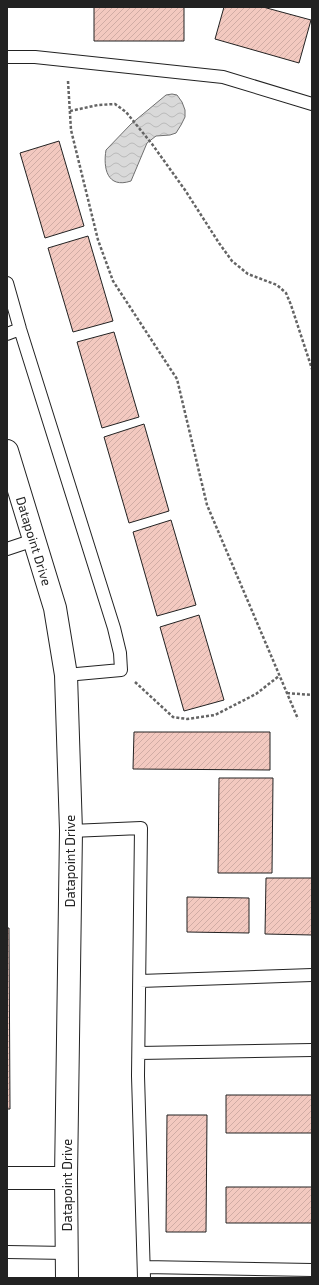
<svg xmlns="http://www.w3.org/2000/svg" width="319" height="1285" viewBox="0 0 319 1285" font-family="'Exo 2',sans-serif">
	<style>
		.water { fill: url(#water-waves); stroke: #6f6f6f }
		.building { fill: url(#building-hatch); stroke: #222 }
		.lines { fill: none; stroke-linecap: round; stroke-linejoin: round }
		.service-casing { stroke: #222; stroke-width: 14 }
		.minor-casing { stroke: #222; stroke-width: 24 }
		.path { stroke: #646464; stroke-width: 2.5; stroke-dasharray: 3 2; stroke-linecap: butt }
		.service { stroke: #fff; stroke-width: 12 }
		.minor { stroke: #fff; stroke-width: 22 }
		.labels { text-anchor: middle; stroke-width: 3; stroke-linejoin: round; paint-order: stroke }
		.street-label { font-size: 13px; fill: #222; stroke: #fff }
	</style>
	<defs>
		<pattern id="water-waves" width="16" height="10" patternUnits="userSpaceOnUse"><rect width="16" height="10" fill="#d9d9d9"/><path d="M0 5q4-4 8 0t8 0" fill="none" stroke="#bababa"/></pattern>
		<pattern id="building-hatch" width="6" height="6" patternUnits="userSpaceOnUse"><rect width="6" height="6" fill="#f3c9c0"/><path d="M-1 1l2-2M0 6l6-6M5 7l2-2" fill="none" stroke="#d0aca5"/></pattern>
	</defs>
	<rect width="100%" height="100%" fill="#fff"/>
	<!-- water -->
	<path class="water" d="M 172,94 L 177,95 L 182,102 L 185,110 L 185,117 L 181,125 L 176,133 L 170,135 L 156,136 L 147,143 L 131,181 C 107,189 103,168 106,150 L 131,124 L 166,95 Z"/>
	<!-- building -->
	<path class="building" d="M 94,7 L 184,7 L 184,41 L 94,41 Z
		M 224,7 L 263,7 L 311,20 L 299,63 L 215,39 Z
		M 59,141 L 84,226 L 45,238 L 20,153 Z
		M 88,236 L 113,321 L 73,332 L 48,248 Z
		M 114,332 L 139,417 L 102,428 L 77,342 Z
		M 144,424 L 169,511 L 129,523 L 104,437 Z
		M 171,520 L 196,605 L 157,616 L 133,532 Z
		M 199,615 L 224,700 L 184,711 L 160,627 Z
		M 134,732 L 270,732 L 270,770 L 133,769 Z
		M 219,778 L 273,778 L 272,873 L 218,873 Z
		M 266,878 L 312,878 L 312,935 L 265,934 Z
		M 187,897 L 249,898 L 249,933 L 187,932 Z
		M 7,928 L 9,928 L 10,1109 L 7,1109 Z
		M 226,1095 L 312,1095 L 312,1133 L 226,1133 Z
		M 167,1115 L 207,1115 L 206,1232 L 166,1232 Z
		M 226,1187 L 312,1187 L 312,1223 L 226,1223 Z"/>
	<g class="lines">
		<defs>
			<path id="service" d="M 7,57 L 35,57 L 223,77 L 312,104
				M 7,283 L 20,329 L 114,628 L 120,653 L 121,670 L 66,675
				M 7,334 L 20,329
				M 7,549 L 34,540
				M 71,831 L 141,828 L 138,1076 L 144,1278
				M 140,981 L 312,975
				M 139,1053 L 312,1050
				M 7,1252 L 67,1253
				M 144,1267 L 312,1270"/>
			<path id="minor" d="M 7,451 L 55,608 L 66,675 L 71,831 L 66,1178 L 67,1278
				M 7,1178 L 66,1178"/>
		</defs>
		<!-- service casing -->
		<use href="#service" class="service-casing"/>
		<!-- minor casing -->
		<use href="#minor" class="minor-casing"/>
		<!-- path -->
		<path class="path" d="M 68,81 L 71,130 L 98,240 L 113,281 L 177,379 L 207,505 L 298,719
			M 70,111 L 98,105 L 115,104 L 126,112 L 152,144 L 185,190 L 219,243 L 232,261 L 248,274 L 277,285 L 286,293 L 291,305 L 312,369
			M 135,682 L 173,717 L 187,719 L 215,715 L 256,694 L 279,676
			M 287,693 L 312,695"/>
		<!-- service -->
		<use href="#service" class="service"/>
		<!-- minor -->
		<use href="#minor" class="minor"/>
	</g>
	<g class="labels">
		<!-- street labels -->
		<g class="street-label">
			<text transform="translate(34 541) rotate(73)" y="5">Datapoint Drive</text>
			<text transform="translate(70 861) rotate(-90)" y="5">Datapoint Drive</text>
			<text transform="translate(67 1185) rotate(-90)" y="5">Datapoint Drive</text>
		</g>
	</g>
	<!-- border -->
	<rect width="319" height="1285" fill="none" stroke="#222222" stroke-width="16"/>
</svg>
